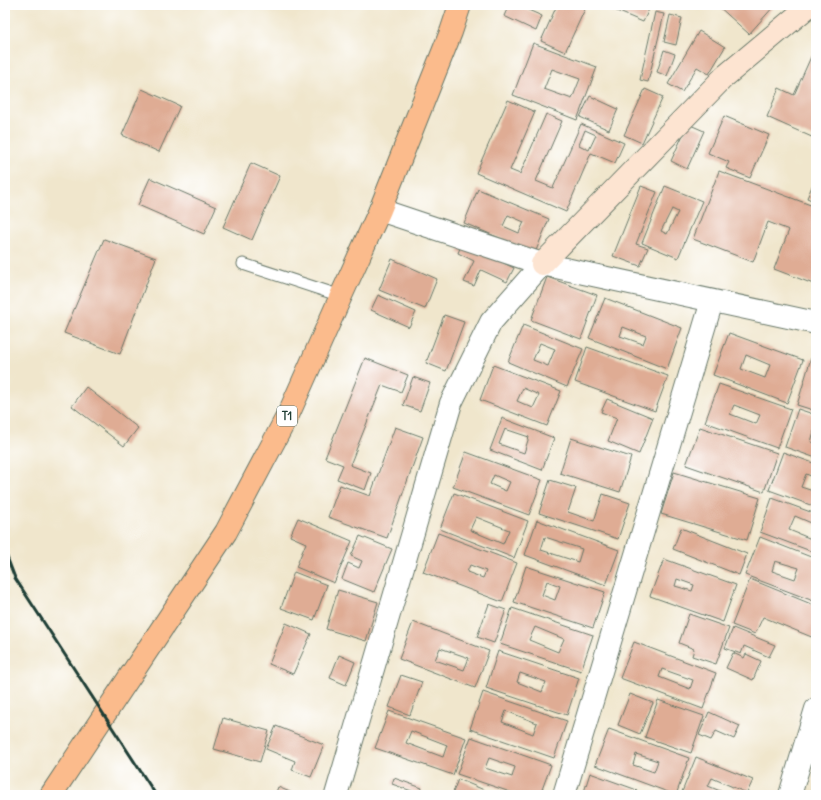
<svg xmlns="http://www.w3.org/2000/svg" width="821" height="800" viewBox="0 0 821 800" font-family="Delius,sans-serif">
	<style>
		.building { fill: #dfac94; fill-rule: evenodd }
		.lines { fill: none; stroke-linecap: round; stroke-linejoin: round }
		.lane-casing { stroke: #687869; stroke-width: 13 }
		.street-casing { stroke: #687869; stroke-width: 24 }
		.secondary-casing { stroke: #687869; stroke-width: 24 }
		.highway-casing { stroke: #687869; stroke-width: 24 }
		.lane { stroke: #fff; stroke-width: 11 }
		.street { stroke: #fff; stroke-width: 22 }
		.secondary { stroke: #fde4d1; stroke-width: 22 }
		.highway { stroke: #fbbb8c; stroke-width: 22 }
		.rail { stroke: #1f3d34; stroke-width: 3 }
		.labels { text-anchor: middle; stroke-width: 3; stroke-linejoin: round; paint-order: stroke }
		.shield { fill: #fff; stroke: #627771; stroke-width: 1 }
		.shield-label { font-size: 12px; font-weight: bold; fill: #1f3d34 }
	</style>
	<rect width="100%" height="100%" fill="#fff"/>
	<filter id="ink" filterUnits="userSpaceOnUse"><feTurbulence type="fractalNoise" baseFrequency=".025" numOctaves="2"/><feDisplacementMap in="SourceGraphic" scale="8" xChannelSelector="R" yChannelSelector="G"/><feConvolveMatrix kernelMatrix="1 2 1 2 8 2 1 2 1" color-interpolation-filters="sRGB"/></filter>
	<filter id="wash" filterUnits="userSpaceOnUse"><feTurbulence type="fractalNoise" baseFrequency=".012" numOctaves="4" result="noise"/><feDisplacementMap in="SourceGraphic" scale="16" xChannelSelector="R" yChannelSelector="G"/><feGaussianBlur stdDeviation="0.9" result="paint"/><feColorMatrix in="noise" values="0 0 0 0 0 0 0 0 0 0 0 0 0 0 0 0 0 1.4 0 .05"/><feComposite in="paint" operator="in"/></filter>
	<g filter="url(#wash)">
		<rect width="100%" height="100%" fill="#f0e6cc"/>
		<g id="blocks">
			<!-- building -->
			<path class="building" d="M 509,5 L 517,5 L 542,16 L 536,31 L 504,16 Z
				M 557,5 L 576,5 L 585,9 L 565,52 L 541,41 Z
				M 614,5 L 651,5 L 643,22 L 612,9 Z
				M 717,5 L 775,5 L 749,34 Z
				M 655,12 L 664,14 L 648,82 L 640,80 Z
				M 670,15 L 682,18 L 676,45 L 664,42 Z
				M 699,31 L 725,47 L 709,74 L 697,67 L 682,92 L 668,84 Z
				M 533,43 L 597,67 L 577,120 L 513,95 ZM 552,69 L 580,79 L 572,99 L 544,89 Z
				M 664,50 L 675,54 L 667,76 L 657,72 Z
				M 814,50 L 816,51 L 816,134 L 814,138 L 767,117 L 779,88 L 794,95 Z
				M 142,89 L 180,106 L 159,152 L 122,135 Z
				M 645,89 L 663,97 L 642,143 L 624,135 Z
				M 590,96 L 618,109 L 609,130 L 580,117 Z
				M 508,100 L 535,112 L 510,170 L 520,174 L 546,114 L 562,121 L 536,181 L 553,188 L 581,124 L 624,143 L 615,163 L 591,153 L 566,212 L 476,173 ZM 585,130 L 596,135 L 589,150 L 579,145 Z
				M 724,116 L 769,135 L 750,178 L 726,168 L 729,162 L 708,153 Z
				M 688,124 L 704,131 L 687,169 L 671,161 Z
				M 251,163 L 280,176 L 252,240 L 223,227 Z
				M 719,171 L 816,207 L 816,285 L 774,269 L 789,230 L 768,222 L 753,262 L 693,239 Z
				M 816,177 L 816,202 L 807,198 Z
				M 150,178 L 216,207 L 204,234 L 138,205 Z
				M 641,186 L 657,192 L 636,244 L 648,248 L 640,266 L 613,256 Z
				M 665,186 L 702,201 L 678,258 L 642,243 ZM 672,209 L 678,212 L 667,234 L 661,231 Z
				M 478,189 L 549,219 L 535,253 L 464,223 ZM 508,215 L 524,222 L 519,233 L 503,226 Z
				M 104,239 L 156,258 L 120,354 L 64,333 Z
				M 462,243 L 514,268 L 507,282 L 481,270 L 474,286 L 464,282 L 474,261 L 458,253 Z
				M 392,259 L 437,279 L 425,309 L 379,290 Z
				M 547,277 L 597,295 L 581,339 L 531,320 Z
				M 378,295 L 416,312 L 409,327 L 371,310 Z
				M 605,298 L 682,328 L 667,369 L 589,338 ZM 623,327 L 646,336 L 643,344 L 620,336 Z
				M 444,315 L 464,322 L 446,371 L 426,363 Z
				M 523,325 L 583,349 L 567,387 L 508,362 ZM 540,343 L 555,349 L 548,366 L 533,360 Z
				M 729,333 L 803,360 L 787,403 L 713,375 ZM 746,355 L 770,365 L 765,378 L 741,369 Z
				M 587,347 L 668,376 L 655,411 L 575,382 Z
				M 365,358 L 408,375 L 401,392 L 382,385 L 350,465 L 371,473 L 365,490 L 337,479 L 343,465 L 325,458 Z
				M 811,358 L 816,359 L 816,411 L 797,405 Z
				M 493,365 L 561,391 L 547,426 L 480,400 ZM 523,388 L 539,395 L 533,408 L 517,401 Z
				M 413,377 L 430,383 L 420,411 L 403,405 Z
				M 719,384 L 791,409 L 777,448 L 705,422 ZM 734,405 L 760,415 L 756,424 L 730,414 Z
				M 86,387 L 138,428 L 124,446 L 72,406 Z
				M 607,399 L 653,418 L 639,454 L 608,441 L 617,418 L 601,412 Z
				M 798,409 L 816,415 L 816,432 L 814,431 L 811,442 L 816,443 L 816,458 L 785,447 Z
				M 502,418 L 554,438 L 542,470 L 490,450 ZM 505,429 L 529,437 L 524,453 L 499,444 Z
				M 395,427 L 423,437 L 387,538 L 328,517 L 340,485 L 370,496 Z
				M 700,427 L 777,453 L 764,492 L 686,465 Z
				M 571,438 L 631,457 L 620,492 L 560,473 Z
				M 466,452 L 542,480 L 529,515 L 453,487 ZM 494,475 L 510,482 L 506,491 L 490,484 Z
				M 783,452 L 816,464 L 816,478 L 806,474 L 801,487 L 816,492 L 816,507 L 769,490 Z
				M 674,472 L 760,498 L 747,540 L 661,514 Z
				M 550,480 L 576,488 L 568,512 L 594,521 L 603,494 L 630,503 L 618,539 L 539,513 Z
				M 454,493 L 528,521 L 514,558 L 440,529 ZM 476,517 L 509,530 L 503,544 L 470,530 Z
				M 772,498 L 816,514 L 816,525 L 795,516 L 789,530 L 814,540 L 816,536 L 816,553 L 760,532 Z
				M 298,518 L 352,541 L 334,583 L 296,567 L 306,543 L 290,536 Z
				M 537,520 L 619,550 L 606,585 L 525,555 ZM 545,537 L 582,549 L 578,562 L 541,550 Z
				M 681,528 L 747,554 L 739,575 L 673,549 Z
				M 438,533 L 517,563 L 502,602 L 423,572 ZM 470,565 L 486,571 L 483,578 L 467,572 Z
				M 360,536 L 392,549 L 374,592 L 342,579 L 348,563 L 359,568 L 362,561 L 351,556 Z
				M 760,537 L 816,559 L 816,602 L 745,575 ZM 775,561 L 799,568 L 795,579 L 772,571 Z
				M 664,559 L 736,585 L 723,622 L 650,596 ZM 677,579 L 694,585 L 692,591 L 675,586 Z
				M 526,566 L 605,592 L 593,628 L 514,602 ZM 547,581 L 560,586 L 555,600 L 542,595 Z
				M 294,572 L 327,585 L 314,620 L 281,608 Z
				M 750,579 L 816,606 L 816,633 L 814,638 L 763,617 L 755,634 L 732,625 Z
				M 338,590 L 378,602 L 366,641 L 326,629 Z
				M 489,604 L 506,610 L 494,643 L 477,637 Z
				M 512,608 L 593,635 L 581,671 L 500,644 ZM 535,627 L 564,639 L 558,652 L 529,640 Z
				M 689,614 L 729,628 L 716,664 L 692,656 L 694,649 L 679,643 Z
				M 413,622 L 489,651 L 475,688 L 399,659 ZM 440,648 L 469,658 L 464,670 L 435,660 Z
				M 286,623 L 311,634 L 293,674 L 269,664 Z
				M 733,628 L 775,645 L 769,657 L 744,646 L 741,654 L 725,648 Z
				M 634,642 L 716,673 L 703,709 L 620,678 ZM 662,669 L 693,680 L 690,689 L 659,677 Z
				M 498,651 L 579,678 L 567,715 L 486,688 ZM 520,673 L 546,682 L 542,692 L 517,682 Z
				M 733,653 L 744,658 L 746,654 L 761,661 L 753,680 L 726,668 Z
				M 339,655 L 355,662 L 346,685 L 330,678 Z
				M 401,675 L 422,682 L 410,715 L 389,707 Z
				M 483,692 L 567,721 L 554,758 L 470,729 ZM 506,711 L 537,723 L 533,734 L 502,722 Z
				M 630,694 L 653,703 L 640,734 L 618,725 Z
				M 658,700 L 704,716 L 691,753 L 645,737 Z
				M 389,711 L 466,738 L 453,775 L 375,748 ZM 411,731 L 447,745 L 443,757 L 406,743 Z
				M 709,712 L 740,726 L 734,739 L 716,731 L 711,740 L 699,735 Z
				M 223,718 L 269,731 L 260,762 L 214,749 Z
				M 276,726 L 324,745 L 311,777 L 292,770 L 295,761 L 266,749 Z
				M 609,729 L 689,758 L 676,795 L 595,765 ZM 636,754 L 658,761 L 654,772 L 633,765 Z
				M 471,737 L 551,765 L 540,795 L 519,795 L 457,774 ZM 489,758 L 515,767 L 512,777 L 485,768 Z
				M 696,757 L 753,780 L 747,793 L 712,778 L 708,786 L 730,795 L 689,795 L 682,792 Z
				M 590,773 L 637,790 L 635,795 L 583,795 Z
				M 394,778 L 422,788 L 420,794 L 392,784 Z
				M 458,779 L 496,795 L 452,795 Z
				M 278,787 L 297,795 L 275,795 Z"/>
		</g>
	</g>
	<g filter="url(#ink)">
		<use href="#blocks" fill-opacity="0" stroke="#687869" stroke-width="1"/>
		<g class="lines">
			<defs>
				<path id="lane" d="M 243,264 L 341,296"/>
				<path id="street" d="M 380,210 L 542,264 L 816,323
					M 336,795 L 451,403 L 491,322 L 542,264
					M 564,795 L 712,301
					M 790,795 L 816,709"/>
				<path id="secondary" d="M 542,264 L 724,77 L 810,5"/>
				<path id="highway" d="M 51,795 L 226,532 L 289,413 L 341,296 L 380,210 L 451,32 L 460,5"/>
			</defs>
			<!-- lane casing -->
			<use href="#lane" class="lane-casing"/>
			<!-- street casing -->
			<use href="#street" class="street-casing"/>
			<!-- secondary casing -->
			<use href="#secondary" class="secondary-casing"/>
			<!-- highway casing -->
			<use href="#highway" class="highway-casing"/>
			<!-- lane -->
			<use href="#lane" class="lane"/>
			<!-- street -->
			<use href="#street" class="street"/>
			<!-- secondary -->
			<use href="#secondary" class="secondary"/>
			<!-- highway -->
			<use href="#highway" class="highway"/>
			<!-- rail -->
			<path class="rail" d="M 5,552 L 15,578 L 156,795"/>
		</g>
	</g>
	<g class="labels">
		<!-- shield labels -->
		<rect class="shield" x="277" y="406" width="20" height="20" rx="3"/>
		<g class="shield-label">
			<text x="287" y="420">T1</text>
		</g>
	</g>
	<!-- margin -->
	<rect width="821" height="800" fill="none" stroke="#fff" stroke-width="20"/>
</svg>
